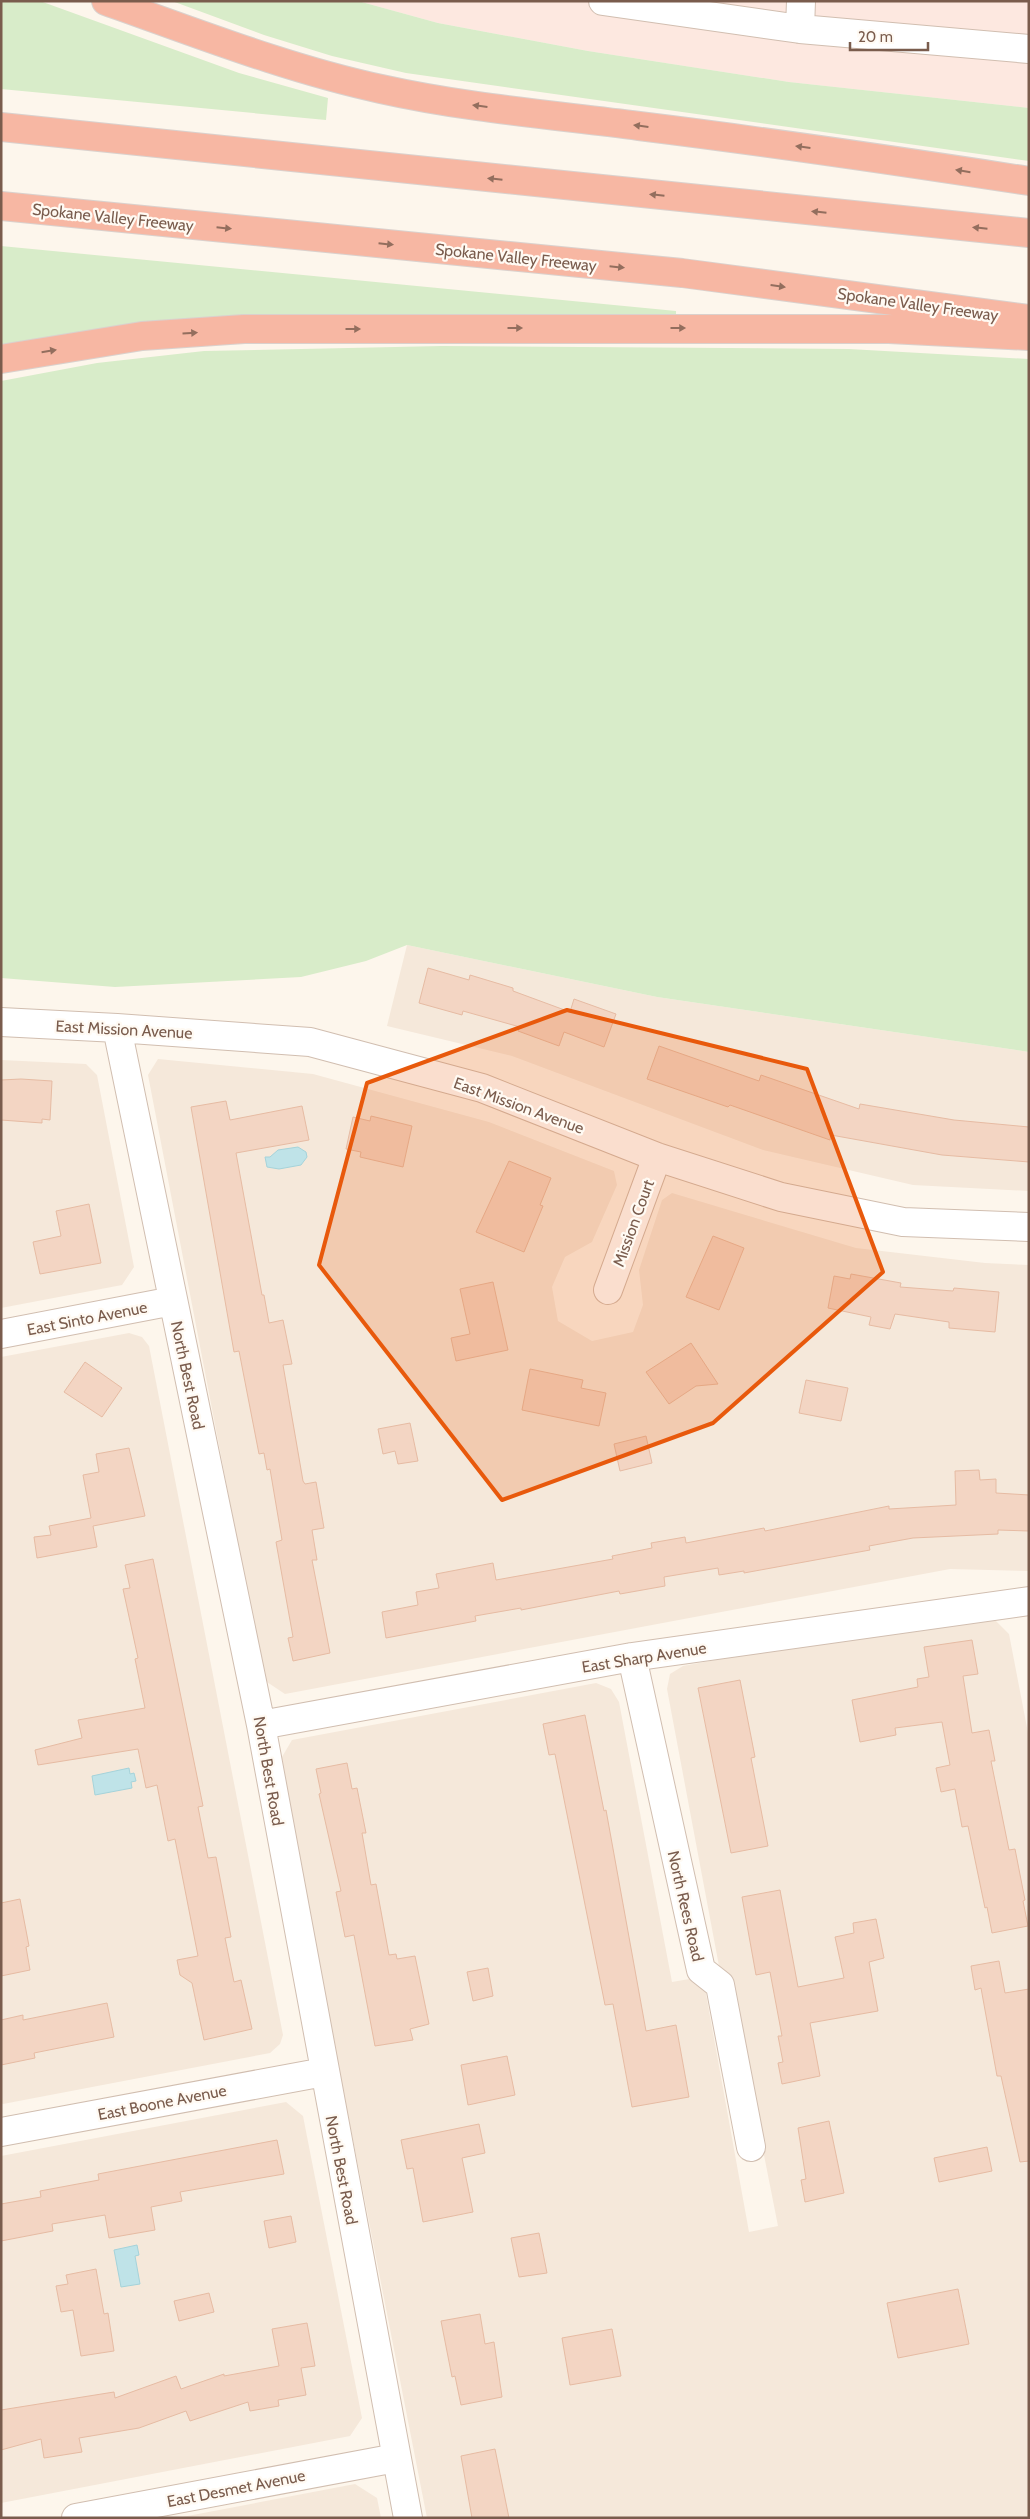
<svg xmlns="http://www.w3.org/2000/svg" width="1030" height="2519" viewBox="0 0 1030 2519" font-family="Cabin,sans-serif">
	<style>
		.residential { fill: #f5e8da }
		.commercial { fill: #fde8e0 }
		.green { fill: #d8ecc9 }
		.water { fill: #bfe3e8; stroke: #a5d3da }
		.building { fill: #f3d5c3; stroke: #e6bba3 }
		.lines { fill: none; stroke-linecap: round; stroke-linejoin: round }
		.minor-casing { stroke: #d1beb0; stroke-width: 30 }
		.highway-casing { stroke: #dad1cd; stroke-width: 30 }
		.minor { stroke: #fff; stroke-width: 28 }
		.highway { stroke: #f7b7a3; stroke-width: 28 }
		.oneway { fill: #936e5e }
		.marked { fill: #e8590c; fill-opacity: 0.2; stroke: #e8590c; stroke-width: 4; stroke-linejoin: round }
		.labels { text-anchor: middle; stroke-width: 4.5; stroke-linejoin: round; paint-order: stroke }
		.street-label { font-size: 16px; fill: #7a5c4d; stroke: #fffaf3 }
	</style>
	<rect width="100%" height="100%" fill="#fdf6ec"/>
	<!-- residential -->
	<path class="residential" d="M 407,945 L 657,997 L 1029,1052 L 1029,1191 L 913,1185 L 763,1150 L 512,1056 L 387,1026 Z
		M 158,1059 L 313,1074 L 489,1122 L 614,1171 L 617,1185 L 592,1242 L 565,1257 L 552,1287 L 558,1321 L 592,1341 L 633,1332 L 643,1305 L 639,1270 L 662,1200 L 672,1193 L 856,1248 L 985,1263 L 1029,1265 L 1029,1571 L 950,1569 L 285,1694 L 264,1680 L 148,1075 Z
		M 1,1060 L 86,1064 L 97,1075 L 134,1267 L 122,1285 L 1,1308 Z
		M 129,1333 L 142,1337 L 149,1346 L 283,2035 L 280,2044 L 270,2053 L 3,2104 L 1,2103 L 1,1357 Z
		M 994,1619 L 1009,1634 L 1029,1738 L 1029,2518 L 427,2518 L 279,1762 L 292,1740 L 596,1683 L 611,1689 L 619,1702 L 672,1982 L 695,1978 L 704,1983 L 749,2232 L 778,2226 L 728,1973 L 719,1966 L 667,1689 L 670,1674 L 683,1666 L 919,1622 Z
		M 286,2102 L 303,2116 L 362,2418 L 350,2436 L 1,2503 L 1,2156 Z
		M 355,2484 L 377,2498 L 381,2518 L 177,2518 Z"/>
	<!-- commercial -->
	<path class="commercial" d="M 358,1 L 1029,1 L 1029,108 L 789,82 L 588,51 L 438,23 Z"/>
	<!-- green -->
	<path class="green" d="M 1,1 L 40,1 L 239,73 L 328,98 L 326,120 L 1,89 Z
		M 172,1 L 358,1 L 438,23 L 588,51 L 789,82 L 1029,108 L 1029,161 L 406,73 L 332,56 L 264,35 Z
		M 1,246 L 676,311 L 676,316 L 129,327 L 82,332 L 1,345 Z
		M 442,346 L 849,349 L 1029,359 L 1029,1052 L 657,997 L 407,945 L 366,961 L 301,977 L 115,987 L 1,978 L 1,381 L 97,363 L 204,351 Z"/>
	<!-- water -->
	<path class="water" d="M 298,1147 L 306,1152 L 307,1157 L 301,1165 L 279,1169 L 267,1167 L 265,1157 L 270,1157 L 278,1150 Z
		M 129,1768 L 130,1774 L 134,1773 L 136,1781 L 131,1782 L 132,1788 L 95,1795 L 92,1776 Z
		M 137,2245 L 139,2255 L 135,2256 L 140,2284 L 121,2287 L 114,2250 Z"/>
	<!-- building -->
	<path class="building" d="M 428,968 L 469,980 L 470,975 L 513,988 L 513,991 L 570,1012 L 574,999 L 616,1014 L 604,1047 L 564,1032 L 559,1046 L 518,1031 L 520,1027 L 463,1011 L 462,1015 L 419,1003 Z
		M 659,1046 L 759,1081 L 761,1075 L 859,1109 L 860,1104 L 954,1120 L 1029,1127 L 1029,1162 L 942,1155 L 831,1135 L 830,1140 L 730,1105 L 728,1107 L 647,1079 Z
		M 21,1079 L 52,1081 L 50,1120 L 42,1119 L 42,1123 L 1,1120 L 1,1080 Z
		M 226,1101 L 230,1120 L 302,1106 L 309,1140 L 236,1153 L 262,1295 L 264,1295 L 269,1323 L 283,1320 L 292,1364 L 283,1365 L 303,1481 L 305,1484 L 316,1482 L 324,1528 L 312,1530 L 317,1560 L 312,1560 L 330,1653 L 293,1661 L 288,1638 L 293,1637 L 276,1542 L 282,1540 L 270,1469 L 267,1470 L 264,1453 L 259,1454 L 239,1351 L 234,1352 L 191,1107 Z
		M 371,1116 L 412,1126 L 403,1167 L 360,1157 L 361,1152 L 346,1149 L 353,1117 L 370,1121 Z
		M 509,1161 L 551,1178 L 540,1205 L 543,1206 L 524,1252 L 476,1232 Z
		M 89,1204 L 101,1263 L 40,1274 L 33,1242 L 61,1236 L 56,1211 Z
		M 713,1236 L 744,1248 L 719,1310 L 686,1297 Z
		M 851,1274 L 901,1283 L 900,1287 L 953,1291 L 954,1288 L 999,1292 L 995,1332 L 949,1328 L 949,1322 L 895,1314 L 890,1329 L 869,1325 L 871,1317 L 828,1308 L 834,1276 L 850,1279 Z
		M 493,1282 L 508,1350 L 456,1361 L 451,1338 L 470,1334 L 460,1289 Z
		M 691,1343 L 718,1384 L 696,1386 L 669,1404 L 646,1372 Z
		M 85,1362 L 122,1388 L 102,1417 L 64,1392 Z
		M 530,1369 L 583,1380 L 581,1388 L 606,1393 L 599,1426 L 522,1410 Z
		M 806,1380 L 848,1388 L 841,1421 L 799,1413 Z
		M 410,1423 L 418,1461 L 398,1464 L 395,1451 L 383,1454 L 378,1429 Z
		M 646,1436 L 652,1463 L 620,1471 L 614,1444 Z
		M 129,1448 L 145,1516 L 93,1526 L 97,1547 L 37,1558 L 34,1537 L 51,1535 L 49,1526 L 91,1518 L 83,1475 L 99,1472 L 96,1454 Z
		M 979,1470 L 980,1480 L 996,1479 L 996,1493 L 1029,1495 L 1029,1531 L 998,1530 L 998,1534 L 913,1538 L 869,1546 L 870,1550 L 744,1573 L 744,1571 L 719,1575 L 718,1568 L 664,1577 L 665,1586 L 620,1594 L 619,1591 L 521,1610 L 521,1608 L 475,1616 L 476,1621 L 386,1638 L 382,1612 L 418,1605 L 416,1592 L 439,1588 L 436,1574 L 493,1563 L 496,1580 L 613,1559 L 612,1556 L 652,1548 L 651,1543 L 685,1537 L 686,1543 L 764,1528 L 765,1531 L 889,1506 L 889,1509 L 956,1505 L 955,1471 Z
		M 153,1559 L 203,1806 L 198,1807 L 208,1858 L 216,1857 L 231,1937 L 225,1938 L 234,1982 L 241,1980 L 252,2029 L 204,2040 L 192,1983 L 180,1975 L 177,1960 L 198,1956 L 175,1839 L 168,1841 L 157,1785 L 146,1788 L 138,1749 L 38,1765 L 35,1750 L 82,1738 L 78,1720 L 145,1708 L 135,1659 L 138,1658 L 123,1589 L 130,1588 L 125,1565 Z
		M 972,1640 L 978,1674 L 963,1676 L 972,1733 L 989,1730 L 995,1761 L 991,1761 L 1009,1850 L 1015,1849 L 1025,1900 L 1023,1901 L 1028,1926 L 992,1933 L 987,1907 L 985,1908 L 968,1826 L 962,1827 L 955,1789 L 941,1792 L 936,1768 L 950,1765 L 942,1722 L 895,1728 L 896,1735 L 860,1742 L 852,1700 L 918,1687 L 917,1679 L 929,1677 L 924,1647 Z
		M 740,1680 L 755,1757 L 751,1758 L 768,1846 L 731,1853 L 698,1688 Z
		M 585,1715 L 604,1811 L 606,1810 L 646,2031 L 676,2025 L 689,2097 L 632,2107 L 613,2004 L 605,2005 L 555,1754 L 549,1755 L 543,1724 Z
		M 347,1763 L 352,1789 L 357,1788 L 366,1833 L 362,1833 L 371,1885 L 376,1884 L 389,1955 L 396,1954 L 397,1959 L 415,1956 L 429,2024 L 410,2029 L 413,2040 L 375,2046 L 354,1935 L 345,1937 L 336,1892 L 341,1891 L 319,1794 L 321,1793 L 316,1769 Z
		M 780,1890 L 798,1987 L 844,1978 L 835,1937 L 854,1933 L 853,1923 L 876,1919 L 884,1958 L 869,1962 L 878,2011 L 810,2023 L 820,2076 L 782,2084 L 778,2063 L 783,2062 L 778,2036 L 782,2036 L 770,1972 L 756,1975 L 742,1897 Z
		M 20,1899 L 29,1946 L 26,1947 L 30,1970 L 1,1976 L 1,1903 Z
		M 999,1961 L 1005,1993 L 1029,1989 L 1029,2161 L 1020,2162 L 1001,2076 L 997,2076 L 981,1988 L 975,1990 L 971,1966 Z
		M 488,1968 L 493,1996 L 473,2001 L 467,1972 Z
		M 107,2003 L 114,2037 L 34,2053 L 35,2058 L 1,2065 L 1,2020 L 23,2015 L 23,2020 Z
		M 507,2056 L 515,2095 L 468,2105 L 461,2065 Z
		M 829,2121 L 844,2193 L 805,2202 L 801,2180 L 806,2179 L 798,2128 Z
		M 479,2124 L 485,2153 L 462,2158 L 473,2212 L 423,2222 L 413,2168 L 407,2169 L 401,2140 Z
		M 277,2140 L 284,2174 L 180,2192 L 182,2201 L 151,2207 L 155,2230 L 109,2238 L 105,2215 L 52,2224 L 53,2231 L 1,2241 L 1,2204 L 41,2197 L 40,2191 L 99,2180 L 98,2174 Z
		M 987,2147 L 992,2171 L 939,2182 L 934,2158 Z
		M 291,2216 L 296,2242 L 269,2248 L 264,2221 Z
		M 539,2233 L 547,2273 L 519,2277 L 511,2238 Z
		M 96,2269 L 104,2314 L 108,2313 L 114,2351 L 81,2356 L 73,2310 L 61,2312 L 56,2286 L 68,2284 L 66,2275 Z
		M 958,2289 L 969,2344 L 898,2358 L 887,2303 Z
		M 209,2293 L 214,2312 L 179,2321 L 174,2301 Z
		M 480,2314 L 485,2344 L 494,2342 L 502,2397 L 461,2405 L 455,2376 L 452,2377 L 441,2321 Z
		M 307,2323 L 315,2366 L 301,2368 L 306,2395 L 278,2400 L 279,2406 L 250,2411 L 248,2402 L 190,2421 L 186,2411 L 139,2428 L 79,2438 L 82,2452 L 44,2458 L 41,2439 L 1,2450 L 1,2410 L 114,2392 L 115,2398 L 176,2376 L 181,2389 L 224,2374 L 224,2376 L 279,2366 L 272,2329 Z
		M 612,2329 L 621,2376 L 570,2385 L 562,2338 Z
		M 495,2449 L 509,2518 L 472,2518 L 461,2456 Z"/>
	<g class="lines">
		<defs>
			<path id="minor" d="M 603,1 L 800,29 L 1029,49
				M 800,29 L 801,1
				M 1,1022 L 117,1028 L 310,1042 L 482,1088 L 657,1157 L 781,1197 L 903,1222 L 1029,1227
				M 117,1028 L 261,1725 L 408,2518
				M 608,1290 L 657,1157
				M 1,1334 L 173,1301
				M 632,1657 L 701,1970 L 720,1985 L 751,2147
				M 261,1725 L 632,1657 L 1029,1601
				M 1,2132 L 324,2072
				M 76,2518 L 396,2458"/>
			<path id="highway" d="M 106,1 C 197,33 288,69 381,89 C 466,108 554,115 639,126 C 769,142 899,161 1029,181
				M 1,127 L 1029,233
				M 1,206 L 682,273 L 1029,319
				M 1,359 L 142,336 L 244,329 L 889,329 L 1029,336"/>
		</defs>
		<!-- minor casing -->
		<use href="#minor" class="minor-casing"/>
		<!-- highway casing -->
		<use href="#highway" class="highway-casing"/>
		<!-- minor -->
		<use href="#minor" class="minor"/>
		<!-- highway -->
		<use href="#highway" class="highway"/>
	</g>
	<!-- one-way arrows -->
	<defs><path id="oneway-solid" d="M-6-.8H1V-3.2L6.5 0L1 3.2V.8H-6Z" transform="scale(1.25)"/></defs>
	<g class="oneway">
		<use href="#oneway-solid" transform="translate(480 106) rotate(-173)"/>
		<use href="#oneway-solid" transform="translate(641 126) rotate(-173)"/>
		<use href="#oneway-solid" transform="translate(803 147) rotate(-173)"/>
		<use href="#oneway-solid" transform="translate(963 171) rotate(-171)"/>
		<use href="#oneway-solid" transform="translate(495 179) rotate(-174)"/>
		<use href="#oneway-solid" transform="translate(657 195) rotate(-174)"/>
		<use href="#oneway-solid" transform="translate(819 212) rotate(-174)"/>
		<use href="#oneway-solid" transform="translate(224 228) rotate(6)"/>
		<use href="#oneway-solid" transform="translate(980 228) rotate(-174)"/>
		<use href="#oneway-solid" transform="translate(386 244) rotate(6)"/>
		<use href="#oneway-solid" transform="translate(617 267) rotate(6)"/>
		<use href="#oneway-solid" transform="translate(778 286) rotate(8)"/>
		<use href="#oneway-solid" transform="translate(515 328)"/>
		<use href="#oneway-solid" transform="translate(678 328)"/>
		<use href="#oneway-solid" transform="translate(353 329)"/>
		<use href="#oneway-solid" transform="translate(190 333) rotate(-4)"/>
		<use href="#oneway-solid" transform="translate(49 351) rotate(-9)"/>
	</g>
	<!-- marked area -->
	<path class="marked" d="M 567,1010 L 807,1069 L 883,1272 L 713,1423 L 502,1500 L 319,1265 L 367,1083 Z"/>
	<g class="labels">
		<!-- street labels -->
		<g class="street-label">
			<text transform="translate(113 217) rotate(6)" y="6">Spokane Valley Freeway</text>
			<text transform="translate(516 257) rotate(6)" y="6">Spokane Valley Freeway</text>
			<text transform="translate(918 304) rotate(8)" y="6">Spokane Valley Freeway</text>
			<text transform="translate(124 1029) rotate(3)" y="6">East Mission Avenue</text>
			<text transform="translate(519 1105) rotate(20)" y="6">East Mission Avenue</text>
			<text transform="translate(633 1223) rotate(-70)" y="6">Mission Court</text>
			<text transform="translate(87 1318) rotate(-11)" y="6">East Sinto Avenue</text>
			<text transform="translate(188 1375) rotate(78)" y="6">North Best Road</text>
			<text transform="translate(644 1657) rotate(-9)" y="6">East Sharp Avenue</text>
			<text transform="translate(269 1771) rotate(80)" y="6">North Best Road</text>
			<text transform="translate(686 1906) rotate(77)" y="6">North Rees Road</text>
			<text transform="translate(162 2102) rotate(-11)" y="6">East Boone Avenue</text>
			<text transform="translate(342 2170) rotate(79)" y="6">North Best Road</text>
			<text transform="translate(236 2488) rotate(-11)" y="6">East Desmet Avenue</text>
		</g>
	</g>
	<!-- border -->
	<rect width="1030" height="2519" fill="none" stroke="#7a5c4d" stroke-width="5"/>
	<!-- scale -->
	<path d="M850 42v8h78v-8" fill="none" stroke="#7a5c4d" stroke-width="2.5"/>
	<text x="858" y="42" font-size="15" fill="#7a5c4d" stroke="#fffaf3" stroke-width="4" paint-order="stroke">20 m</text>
</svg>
